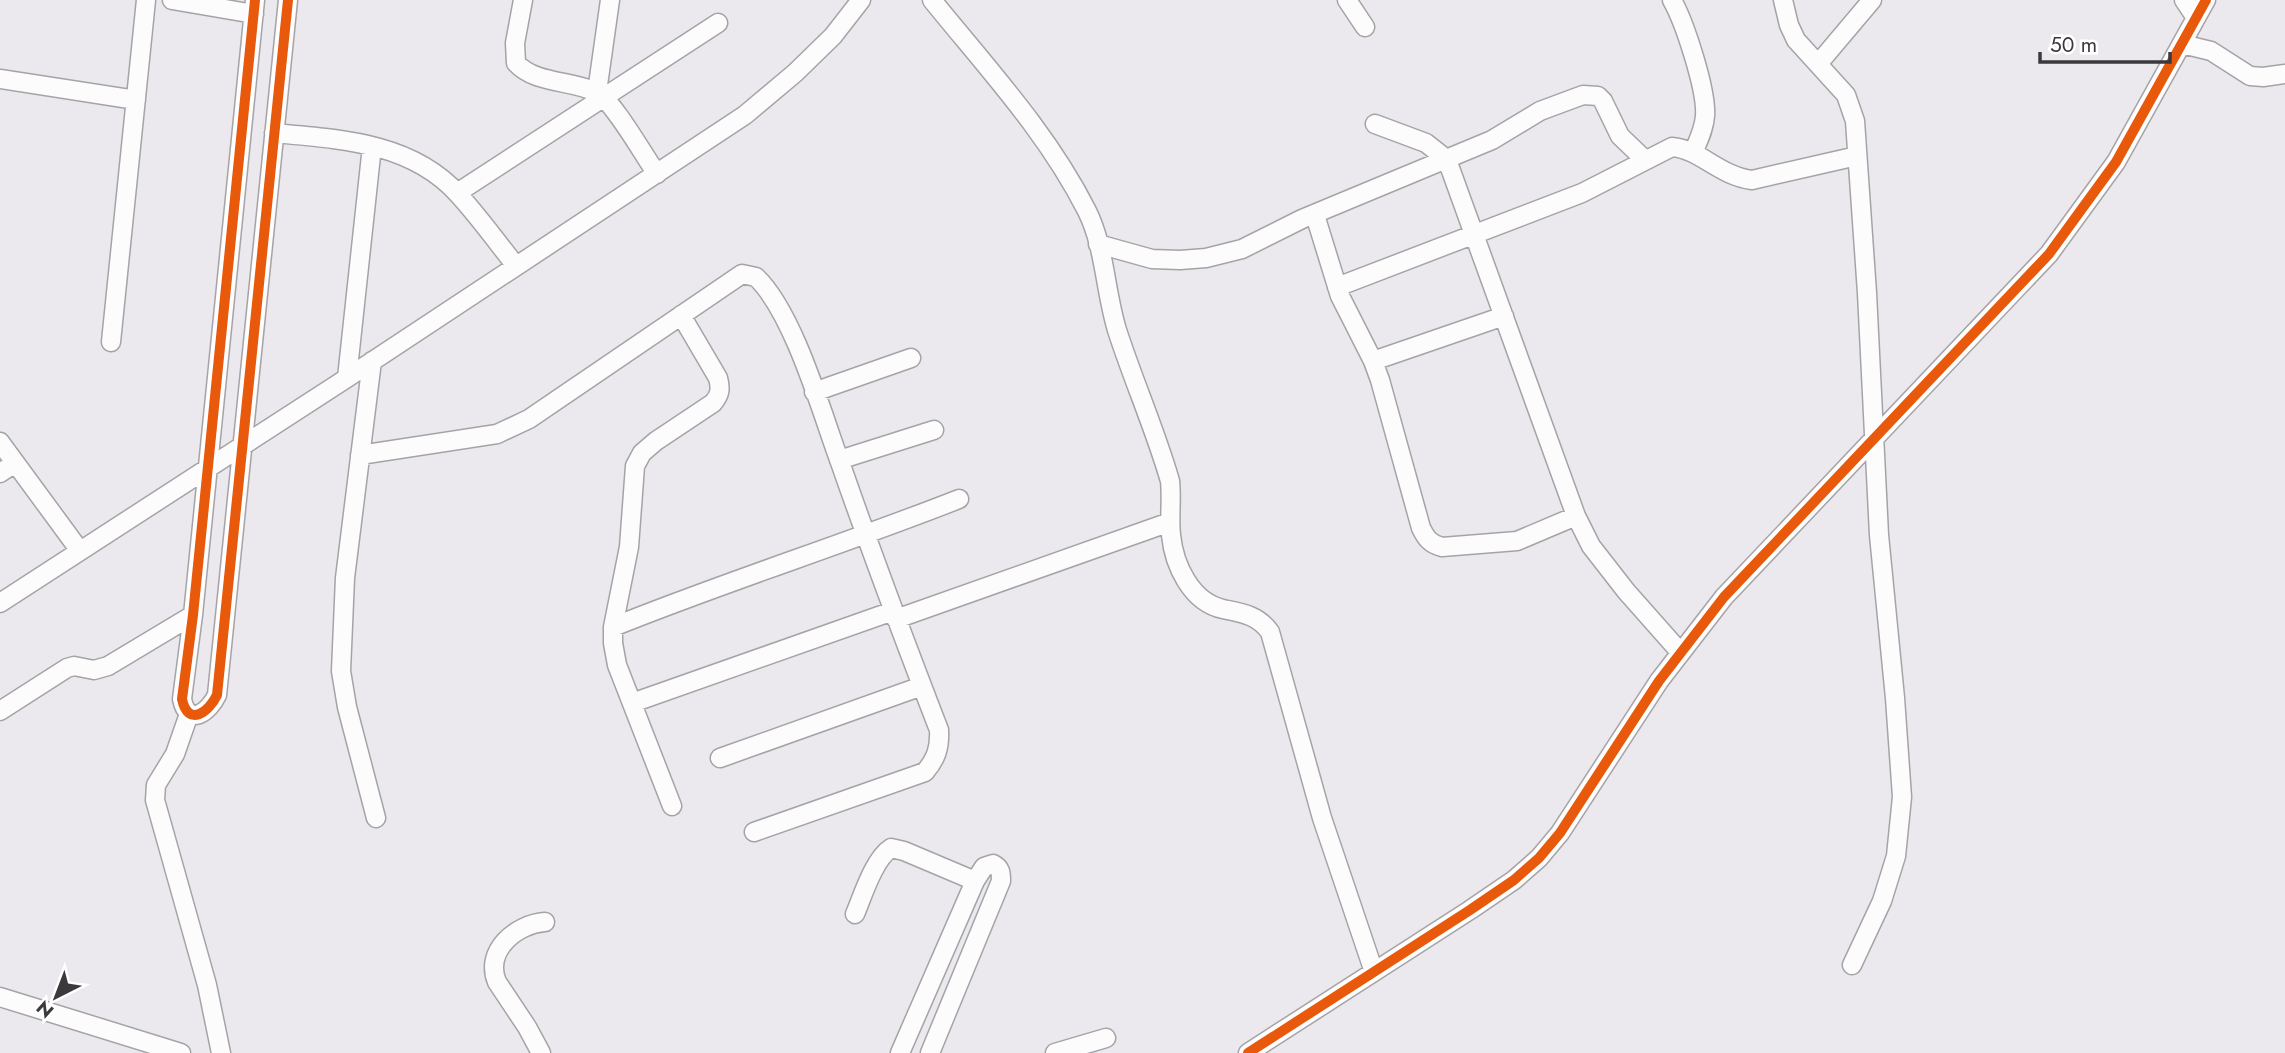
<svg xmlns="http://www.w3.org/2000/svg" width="2285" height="1053" viewBox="0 0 2285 1053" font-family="Jost,sans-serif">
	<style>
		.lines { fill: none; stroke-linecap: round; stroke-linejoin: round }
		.minor-casing { stroke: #a5a3a6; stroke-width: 21 }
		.minor { stroke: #fcfcfc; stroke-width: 18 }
		.cycleway-casing { stroke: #fff; stroke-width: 15 }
		.cycleway { stroke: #e8590c; stroke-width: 10 }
	</style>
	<rect width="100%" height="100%" fill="#ece9ee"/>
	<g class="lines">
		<defs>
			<path id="minor" d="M 172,0 L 254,14
				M 255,0 L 193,615 L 182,699 C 188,728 209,712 217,695 L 288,0
				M 523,0 L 515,43 L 516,63 C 535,84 571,80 596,92 C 613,100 644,156 657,174
				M 932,0 C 987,68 1047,132 1087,211 C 1105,247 1105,291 1117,330 C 1133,380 1155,429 1170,481 C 1172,499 1169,517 1171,535 C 1174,565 1191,602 1223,609 C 1242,613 1258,615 1270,632 L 1322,818 L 1374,972
				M 1347,0 L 1365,27
				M 1672,0 C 1685,23 1707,91 1705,116 C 1704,130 1698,141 1693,153
				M 1783,0 L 1789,25 L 1796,40 L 1846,95 L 1855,121 L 1867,293 L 1879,535 L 1895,698 L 1902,797 L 1896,856 L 1882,901 L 1852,965
				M 2184,0 L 2196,18
				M 2182,44 L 2211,51 L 2250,76 L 2263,77 L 2285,74
				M 1818,64 L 1872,0
				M 0,79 L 136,100
				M 597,92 L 610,0
				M 1375,124 L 1426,143 L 1440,154 L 1450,168 L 1576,516 L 1591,546 L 1626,591 L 1680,652
				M 274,133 C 339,139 411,142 458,194 C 479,217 497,242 516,266
				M 457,193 L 718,23
				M 1315,215 L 1340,296 L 1373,361 L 1380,380 L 1421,528 C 1426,538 1430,544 1442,547 L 1517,541 L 1576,516
				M 1098,244 L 1152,259 L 1180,260 L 1206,258 L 1242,249 L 1302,219 L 1492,140 L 1540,111 L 1583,95 L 1598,96 L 1603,101 L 1620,136 L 1644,159
				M 1337,287 L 1582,193 L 1672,147 C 1700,149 1719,176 1752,180 L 1857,156
				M 111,342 L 146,0
				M 372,361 L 345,578 L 341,671 L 347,707 L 376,818
				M 1373,361 L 1504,316
				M 347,378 L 372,146
				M 814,392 L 911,358
				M 0,442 L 80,551
				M 360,455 L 497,434 L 529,419 L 742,274 L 756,277 C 794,313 822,414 841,465 C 872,554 905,642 939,730 C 940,748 936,759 925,772 L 754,832
				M 839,460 L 934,430
				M 0,473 L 15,463
				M 0,603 L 347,378 L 745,115 L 795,73 L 833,36 L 861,0
				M 896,619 L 1170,522
				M 613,627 C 727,581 845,544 959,499
				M 632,703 L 893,611
				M 0,711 L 67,668 L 74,666 L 94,670 L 108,666 L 193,615
				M 189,714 L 175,754 L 156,785 L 155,800 L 207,985 L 221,1053
				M 720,758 L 922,686
				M 672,806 L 617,665 L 613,643 L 613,627 L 629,547 L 635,466 L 642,453 L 656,441 L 713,403 C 720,395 721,389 718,378 L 681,315
				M 855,914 C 863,895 874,859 891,848 L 904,851 L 975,881
				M 0,997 L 181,1053
				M 541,1053 L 527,1027 L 497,982 C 484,951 516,924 545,922
				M 900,1053 L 975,881 L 984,867 L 993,864 C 1001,868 1001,873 1001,881 L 930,1053
				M 1055,1053 L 1106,1038
				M 1248,1053 L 1470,910 L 1514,880 L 1539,858 L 1560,833 L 1659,681 L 1724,597 L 2049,254 L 2116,162 L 2206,0"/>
		</defs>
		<!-- minor casing -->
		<use href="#minor" class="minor-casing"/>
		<!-- minor -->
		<use href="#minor" class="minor"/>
		<defs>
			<path id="cycleway" d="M 255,0 L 193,615 L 182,699 C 188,728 209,712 217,695 L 288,0
				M 1248,1053 L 1470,910 L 1514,880 L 1539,858 L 1560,833 L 1659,681 L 1724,597 L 2049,254 L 2116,162 L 2206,0"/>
		</defs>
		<!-- cycleway casing -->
		<use href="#cycleway" class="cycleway-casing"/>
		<!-- cycleway -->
		<use href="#cycleway" class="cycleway"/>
	</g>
	<!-- north arrow -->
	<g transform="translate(56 997) rotate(222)" stroke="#ffffff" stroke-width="5" paint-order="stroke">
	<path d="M0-5L12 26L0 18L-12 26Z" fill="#3b393c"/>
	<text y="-10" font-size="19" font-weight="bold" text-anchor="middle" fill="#3b393c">N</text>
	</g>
	<!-- scale -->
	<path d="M2040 52v10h130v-10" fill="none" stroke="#3b393c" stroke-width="3.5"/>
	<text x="2050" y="52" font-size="21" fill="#3b393c" stroke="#ffffff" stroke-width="5" paint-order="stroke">50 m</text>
</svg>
